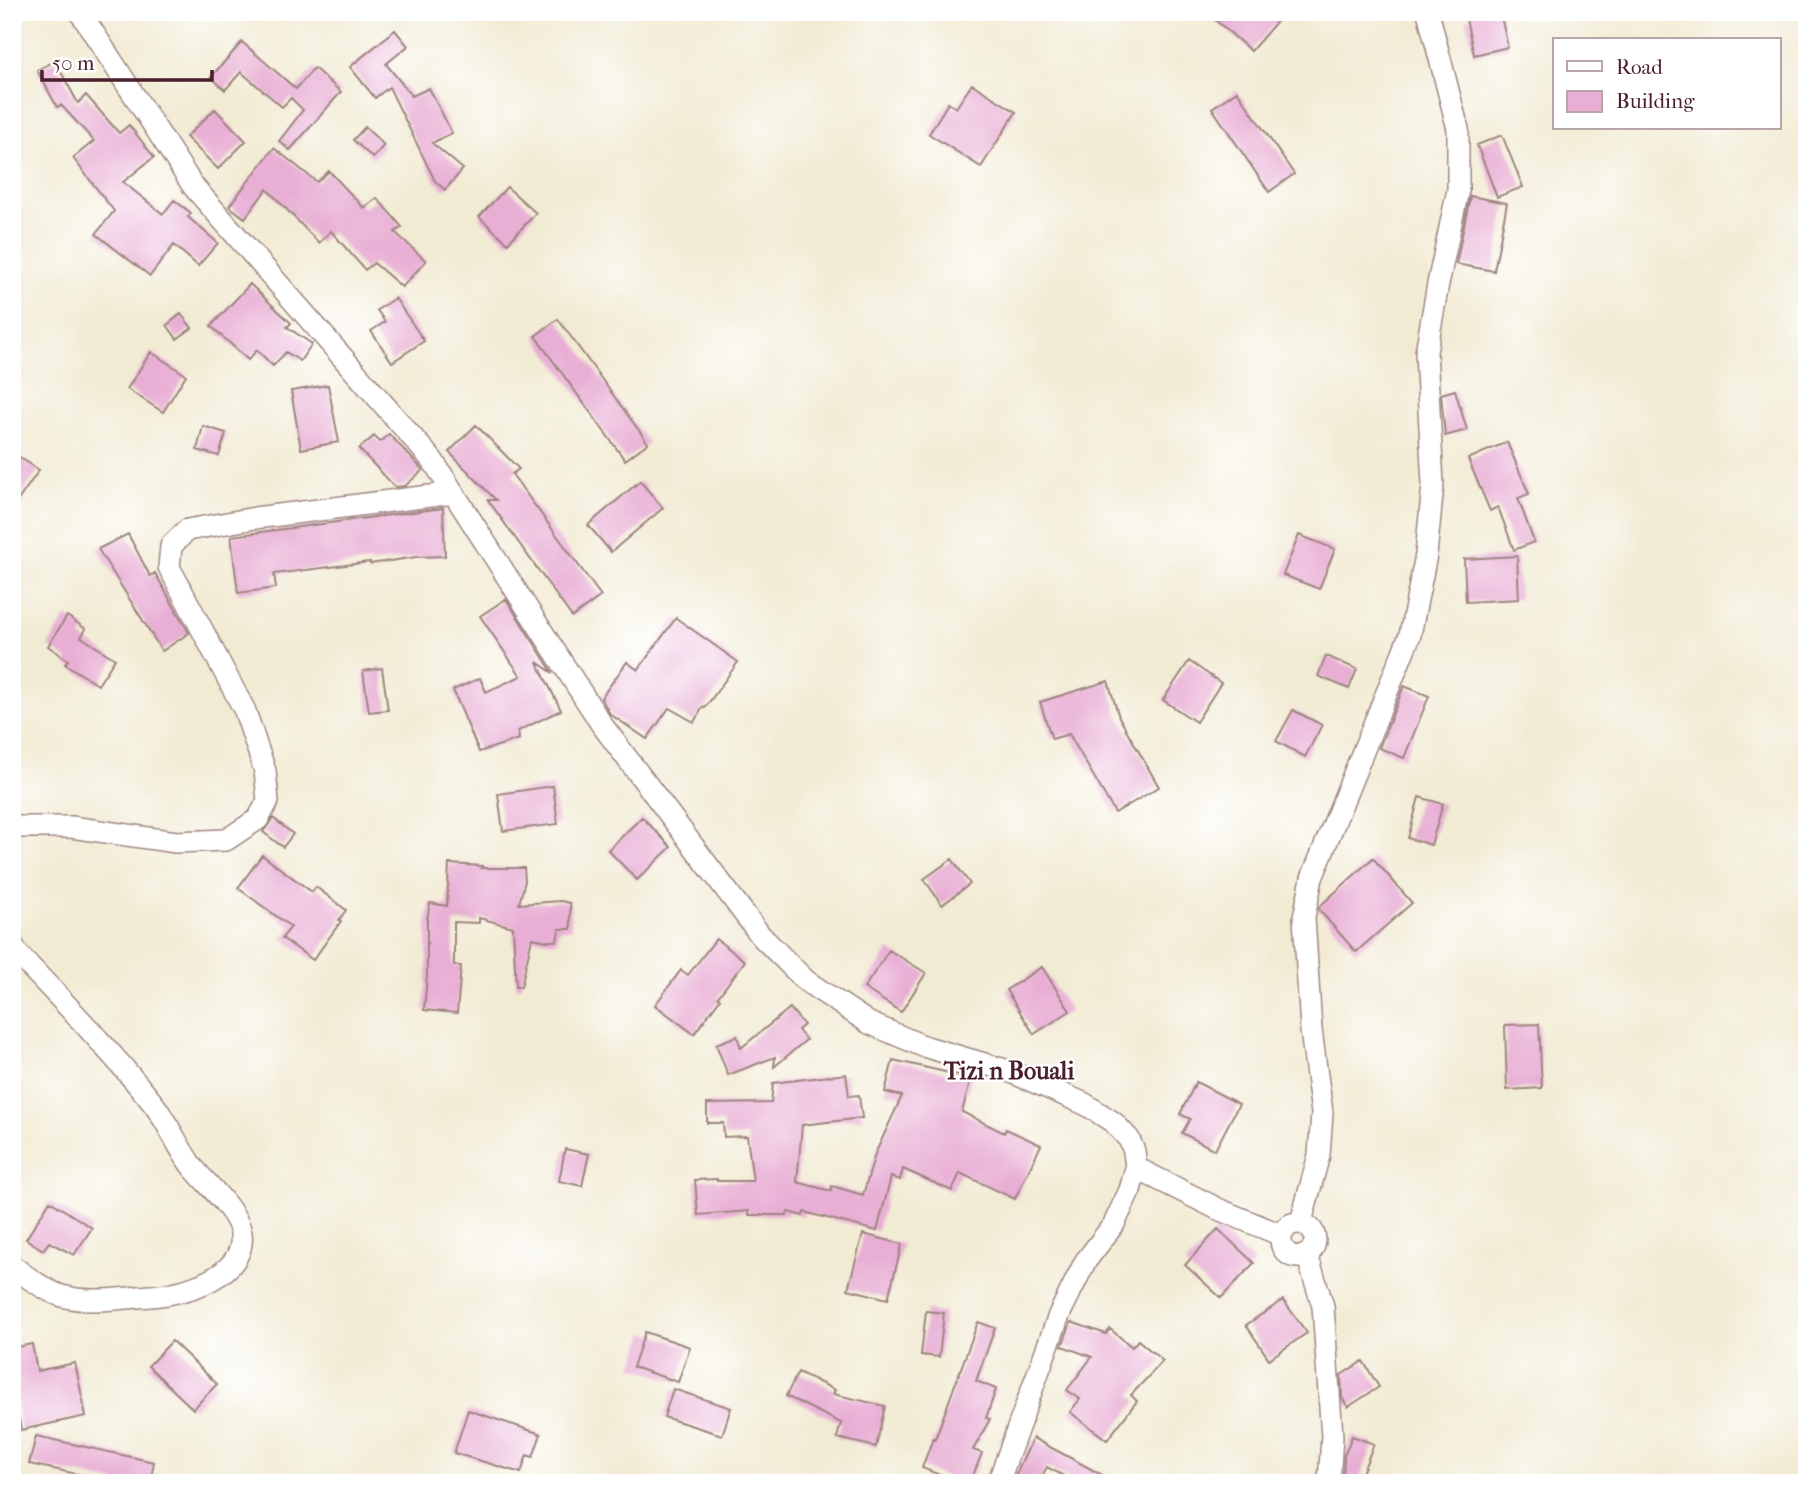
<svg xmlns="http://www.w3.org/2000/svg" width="1819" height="1495" viewBox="0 0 1819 1495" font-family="'IM FELL French Canon',serif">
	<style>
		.building { fill: #e8aed4 }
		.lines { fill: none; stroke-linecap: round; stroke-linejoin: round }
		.minor-casing { stroke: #9e8580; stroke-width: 24 }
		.minor { stroke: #fff; stroke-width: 21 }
		.labels { text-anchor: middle; stroke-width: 5; stroke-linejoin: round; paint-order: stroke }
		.quarter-label { font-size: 24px; font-weight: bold; fill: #4a1f2b; stroke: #fff }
	</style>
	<rect width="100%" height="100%" fill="#fff"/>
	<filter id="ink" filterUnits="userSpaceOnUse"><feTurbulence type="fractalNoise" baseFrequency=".0143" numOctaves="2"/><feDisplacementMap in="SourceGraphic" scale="14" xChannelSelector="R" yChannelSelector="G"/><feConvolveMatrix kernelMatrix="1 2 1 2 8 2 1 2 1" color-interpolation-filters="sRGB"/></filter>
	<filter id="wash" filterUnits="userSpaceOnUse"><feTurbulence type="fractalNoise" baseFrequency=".00686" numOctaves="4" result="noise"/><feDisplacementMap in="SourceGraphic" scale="28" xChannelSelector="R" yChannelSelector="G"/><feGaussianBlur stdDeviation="1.57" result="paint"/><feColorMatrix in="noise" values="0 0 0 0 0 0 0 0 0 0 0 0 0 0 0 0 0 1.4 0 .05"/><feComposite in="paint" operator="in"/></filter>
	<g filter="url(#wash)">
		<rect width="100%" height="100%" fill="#f2ebd4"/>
		<g id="blocks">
			<!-- building -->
			<path class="building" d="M 1206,12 L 1267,12 L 1277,21 L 1251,51 Z
				M 1472,12 L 1500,12 L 1508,47 L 1474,55 L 1466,19 L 1473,17 Z
				M 395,30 L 408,46 L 386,64 L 412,96 L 429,88 L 452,133 L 432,143 L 463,169 L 445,190 L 435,181 L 389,87 L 375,98 L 350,67 Z
				M 242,42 L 296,89 L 314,68 L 341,92 L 290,150 L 279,141 L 303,110 L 291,98 L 282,107 L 241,72 L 225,90 L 211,77 Z
				M 55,61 L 78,103 L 86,95 L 119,133 L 129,125 L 154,157 L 123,182 L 163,214 L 174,200 L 191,213 L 188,217 L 218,243 L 198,266 L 174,245 L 150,276 L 96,234 L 114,211 L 73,158 L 94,141 L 61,105 L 57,107 L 37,70 Z
				M 972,84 L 1016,112 L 981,167 L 929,134 L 948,103 L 956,108 Z
				M 1237,91 L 1294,174 L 1269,192 L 1212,108 Z
				M 215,109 L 246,141 L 218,169 L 186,137 Z
				M 365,127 L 384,145 L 373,158 L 353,140 Z
				M 1502,135 L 1523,187 L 1497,197 L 1477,145 Z
				M 274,148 L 317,182 L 329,171 L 364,208 L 377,198 L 402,227 L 395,232 L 426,261 L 402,287 L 374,263 L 365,270 L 331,231 L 319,243 L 267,189 L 245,218 L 229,206 Z
				M 507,187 L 536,213 L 508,243 L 479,217 Z
				M 1470,196 L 1507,203 L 1494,271 L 1456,264 Z
				M 250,284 L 291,323 L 287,327 L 312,344 L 300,361 L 286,352 L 273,366 L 257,350 L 248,360 L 211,326 Z
				M 395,298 L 424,341 L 392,362 L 371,331 L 385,322 L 377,310 Z
				M 181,314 L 192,328 L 177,339 L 167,325 Z
				M 558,319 L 648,443 L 625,460 L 535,336 Z
				M 151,352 L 186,375 L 163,412 L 127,389 Z
				M 328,385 L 339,442 L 301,449 L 291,391 Z
				M 1455,390 L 1467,430 L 1445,436 L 1441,394 Z
				M 476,425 L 519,469 L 512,474 L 601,596 L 572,617 L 488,500 L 496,500 L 449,452 Z
				M 203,426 L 226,433 L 219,456 L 197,450 Z
				M 389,434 L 423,470 L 405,486 L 395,487 L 359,449 L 374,436 L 380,442 Z
				M 1507,442 L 1529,494 L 1518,498 L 1534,542 L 1514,550 L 1498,507 L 1490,511 L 1468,459 Z
				M 12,452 L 39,470 L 12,509 Z
				M 640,481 L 663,508 L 611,552 L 588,525 Z
				M 443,508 L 445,556 L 416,557 L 370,564 L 370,562 L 274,574 L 276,588 L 238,593 L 231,536 Z
				M 128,534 L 150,576 L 155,573 L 189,633 L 162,651 L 98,549 Z
				M 1299,535 L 1335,549 L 1319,589 L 1283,575 Z
				M 1517,556 L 1519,599 L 1466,602 L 1464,559 Z
				M 506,599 L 553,673 L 537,662 L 561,710 L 518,731 L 519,739 L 479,752 L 453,690 L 480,678 L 486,692 L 521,676 L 480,616 Z
				M 67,616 L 86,629 L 81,637 L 115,659 L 98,685 L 65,664 L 68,660 L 48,646 Z
				M 676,618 L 738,662 L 705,708 L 703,707 L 694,722 L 669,708 L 647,739 L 610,714 L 601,698 L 627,662 L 638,670 Z
				M 1326,656 L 1357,669 L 1349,689 L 1318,676 Z
				M 1189,661 L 1221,683 L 1196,722 L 1163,700 Z
				M 382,668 L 388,710 L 369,712 L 363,671 Z
				M 1108,681 L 1119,717 L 1159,787 L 1115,813 L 1069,734 L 1052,739 L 1040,702 Z
				M 1404,686 L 1429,696 L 1404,758 L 1379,748 Z
				M 1293,710 L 1322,725 L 1305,757 L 1276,741 Z
				M 553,786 L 558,824 L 503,831 L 498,794 Z
				M 1419,797 L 1443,804 L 1431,845 L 1408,838 Z
				M 642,817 L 671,847 L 637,880 L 608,850 Z
				M 273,818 L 293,834 L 283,847 L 263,832 Z
				M 262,855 L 312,892 L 316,887 L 346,910 L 339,920 L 341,921 L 313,960 L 282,938 L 291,927 L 238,888 Z
				M 1373,858 L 1412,903 L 1356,952 L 1319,910 L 1320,906 Z
				M 952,859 L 970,884 L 942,905 L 924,879 Z
				M 449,864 L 482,866 L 481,868 L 524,868 L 525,881 L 519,904 L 561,901 L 570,903 L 571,929 L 559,929 L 557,941 L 547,941 L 532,938 L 521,987 L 516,987 L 513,927 L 479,918 L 479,923 L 454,922 L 454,965 L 461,966 L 457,1013 L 424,1010 L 427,976 L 427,920 L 430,903 L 447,906 Z
				M 716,939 L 745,961 L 718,997 L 720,999 L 694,1034 L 655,1005 L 681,970 L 688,975 Z
				M 889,950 L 926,973 L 901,1012 L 864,988 Z
				M 1042,967 L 1070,1011 L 1034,1034 L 1006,990 Z
				M 790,1008 L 804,1025 L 798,1030 L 806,1040 L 774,1067 L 775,1057 L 728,1075 L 716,1044 L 737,1036 L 741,1048 Z
				M 1539,1024 L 1542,1088 L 1507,1090 L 1505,1025 Z
				M 893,1060 L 971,1078 L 962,1112 L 1004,1133 L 1006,1129 L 1041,1145 L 1015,1199 L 960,1173 L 952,1191 L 903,1169 L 900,1180 L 891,1177 L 877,1231 L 804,1212 L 803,1216 L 788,1212 L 787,1215 L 749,1215 L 749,1211 L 698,1215 L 695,1180 L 717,1179 L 717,1181 L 753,1181 L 747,1136 L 724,1137 L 723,1123 L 707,1123 L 707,1104 L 771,1103 L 773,1083 L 846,1074 L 849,1096 L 859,1095 L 862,1118 L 802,1125 L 797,1182 L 831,1191 L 832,1186 L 863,1195 L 875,1154 L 902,1096 L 885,1092 Z
				M 1196,1082 L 1239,1104 L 1215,1150 L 1182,1133 L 1190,1119 L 1180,1114 Z
				M 565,1149 L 589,1154 L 582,1186 L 559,1181 Z
				M 50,1201 L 92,1228 L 74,1255 L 49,1242 L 43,1250 L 26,1239 Z
				M 1218,1229 L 1254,1263 L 1221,1298 L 1185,1265 Z
				M 863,1234 L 902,1244 L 888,1299 L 848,1289 Z
				M 1283,1300 L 1307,1333 L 1269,1359 L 1246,1325 Z
				M 926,1311 L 944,1313 L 939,1357 L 921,1355 Z
				M 978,1322 L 995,1328 L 976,1381 L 996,1389 L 986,1418 L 990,1419 L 973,1450 L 982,1453 L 970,1483 L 960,1483 L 922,1468 L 933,1438 L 935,1439 Z
				M 1071,1322 L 1106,1334 L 1110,1329 L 1132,1347 L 1138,1340 L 1163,1361 L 1131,1395 L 1137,1401 L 1107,1440 L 1070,1412 L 1080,1399 L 1067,1390 L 1092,1357 L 1062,1346 Z
				M 645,1332 L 690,1347 L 678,1382 L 633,1367 Z
				M 172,1341 L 217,1384 L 193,1409 L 148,1366 Z
				M 32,1344 L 37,1371 L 75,1363 L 86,1416 L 21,1430 L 12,1383 L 12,1348 Z
				M 1363,1361 L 1379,1387 L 1348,1407 L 1342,1398 L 1341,1375 Z
				M 798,1372 L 835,1390 L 833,1394 L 885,1406 L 876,1447 L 837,1438 L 841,1423 L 786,1396 Z
				M 673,1389 L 731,1408 L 722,1435 L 664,1417 Z
				M 468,1410 L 541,1434 L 533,1457 L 527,1455 L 521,1473 L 454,1453 Z
				M 36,1436 L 154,1462 L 150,1483 L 120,1483 L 29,1464 Z
				M 1352,1436 L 1374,1444 L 1358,1483 L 1343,1477 L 1344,1456 Z
				M 1033,1438 L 1078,1462 L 1117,1483 L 1077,1483 L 1047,1467 L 1038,1483 L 1012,1483 Z"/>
		</g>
	</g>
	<g filter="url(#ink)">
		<use href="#blocks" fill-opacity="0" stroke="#9e8580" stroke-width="2"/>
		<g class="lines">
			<defs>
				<path id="minor" d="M 80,12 L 193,186 L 433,461 L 602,725 L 761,936 L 806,981 L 869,1023 L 923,1046 L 1009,1071 L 1085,1104 L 1113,1122 L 1129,1139 L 1134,1151 L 1136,1168 L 1130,1190 L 1114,1224 L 1085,1262 L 1059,1315 L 998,1483
					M 12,827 L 71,827 L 176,842 L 226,840 L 258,819 L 268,801 L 265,771 L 245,711 L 169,567 L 171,546 L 187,530 L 255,518 L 454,493
					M 12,943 L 17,953 C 63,1001 110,1050 152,1102 C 167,1121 177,1145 191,1165 C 205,1183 237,1210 241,1233 C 247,1276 184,1294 151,1296 C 122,1298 90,1304 62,1296 C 48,1292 24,1275 12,1266
					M 1136,1168 L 1218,1209 L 1281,1235
					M 1301,1222 L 1319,1155 L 1322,1113 L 1311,1030 L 1304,917 L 1312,878 L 1410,635 L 1426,555 L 1433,485 L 1426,352 L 1438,284 L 1458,190 L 1458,129 L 1428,12
					M1281 1240a17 17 0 1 1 34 0a17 17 0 1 1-34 0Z
					M 1307,1255 L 1323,1306 L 1332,1436 L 1329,1483"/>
			</defs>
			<!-- minor casing -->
			<use href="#minor" class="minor-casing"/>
			<!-- minor -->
			<use href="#minor" class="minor"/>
		</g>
	</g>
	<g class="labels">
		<!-- quarter labels -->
		<g class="quarter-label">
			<text x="1009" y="1079">Tizi n Bouali</text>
		</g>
	</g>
	<!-- margin -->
	<rect width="1819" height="1495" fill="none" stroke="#fff" stroke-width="42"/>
	<!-- legend -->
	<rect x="1553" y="38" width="228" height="91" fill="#ffffff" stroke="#b7a5aa" stroke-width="2"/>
	<rect x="1567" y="61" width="35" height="10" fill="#ffffff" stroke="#b7a5aa" stroke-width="2"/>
	<text x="1616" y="74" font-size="21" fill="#4a1f2b">Road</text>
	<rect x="1567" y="91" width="35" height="21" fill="#e8aed4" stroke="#b7a5aa" stroke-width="2"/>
	<text x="1616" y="108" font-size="21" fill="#4a1f2b">Building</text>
	<!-- scale -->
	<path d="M42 70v10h170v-10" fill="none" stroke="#4a1f2b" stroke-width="3.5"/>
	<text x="52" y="70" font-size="21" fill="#4a1f2b" stroke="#ffffff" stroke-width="5" paint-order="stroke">50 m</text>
</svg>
